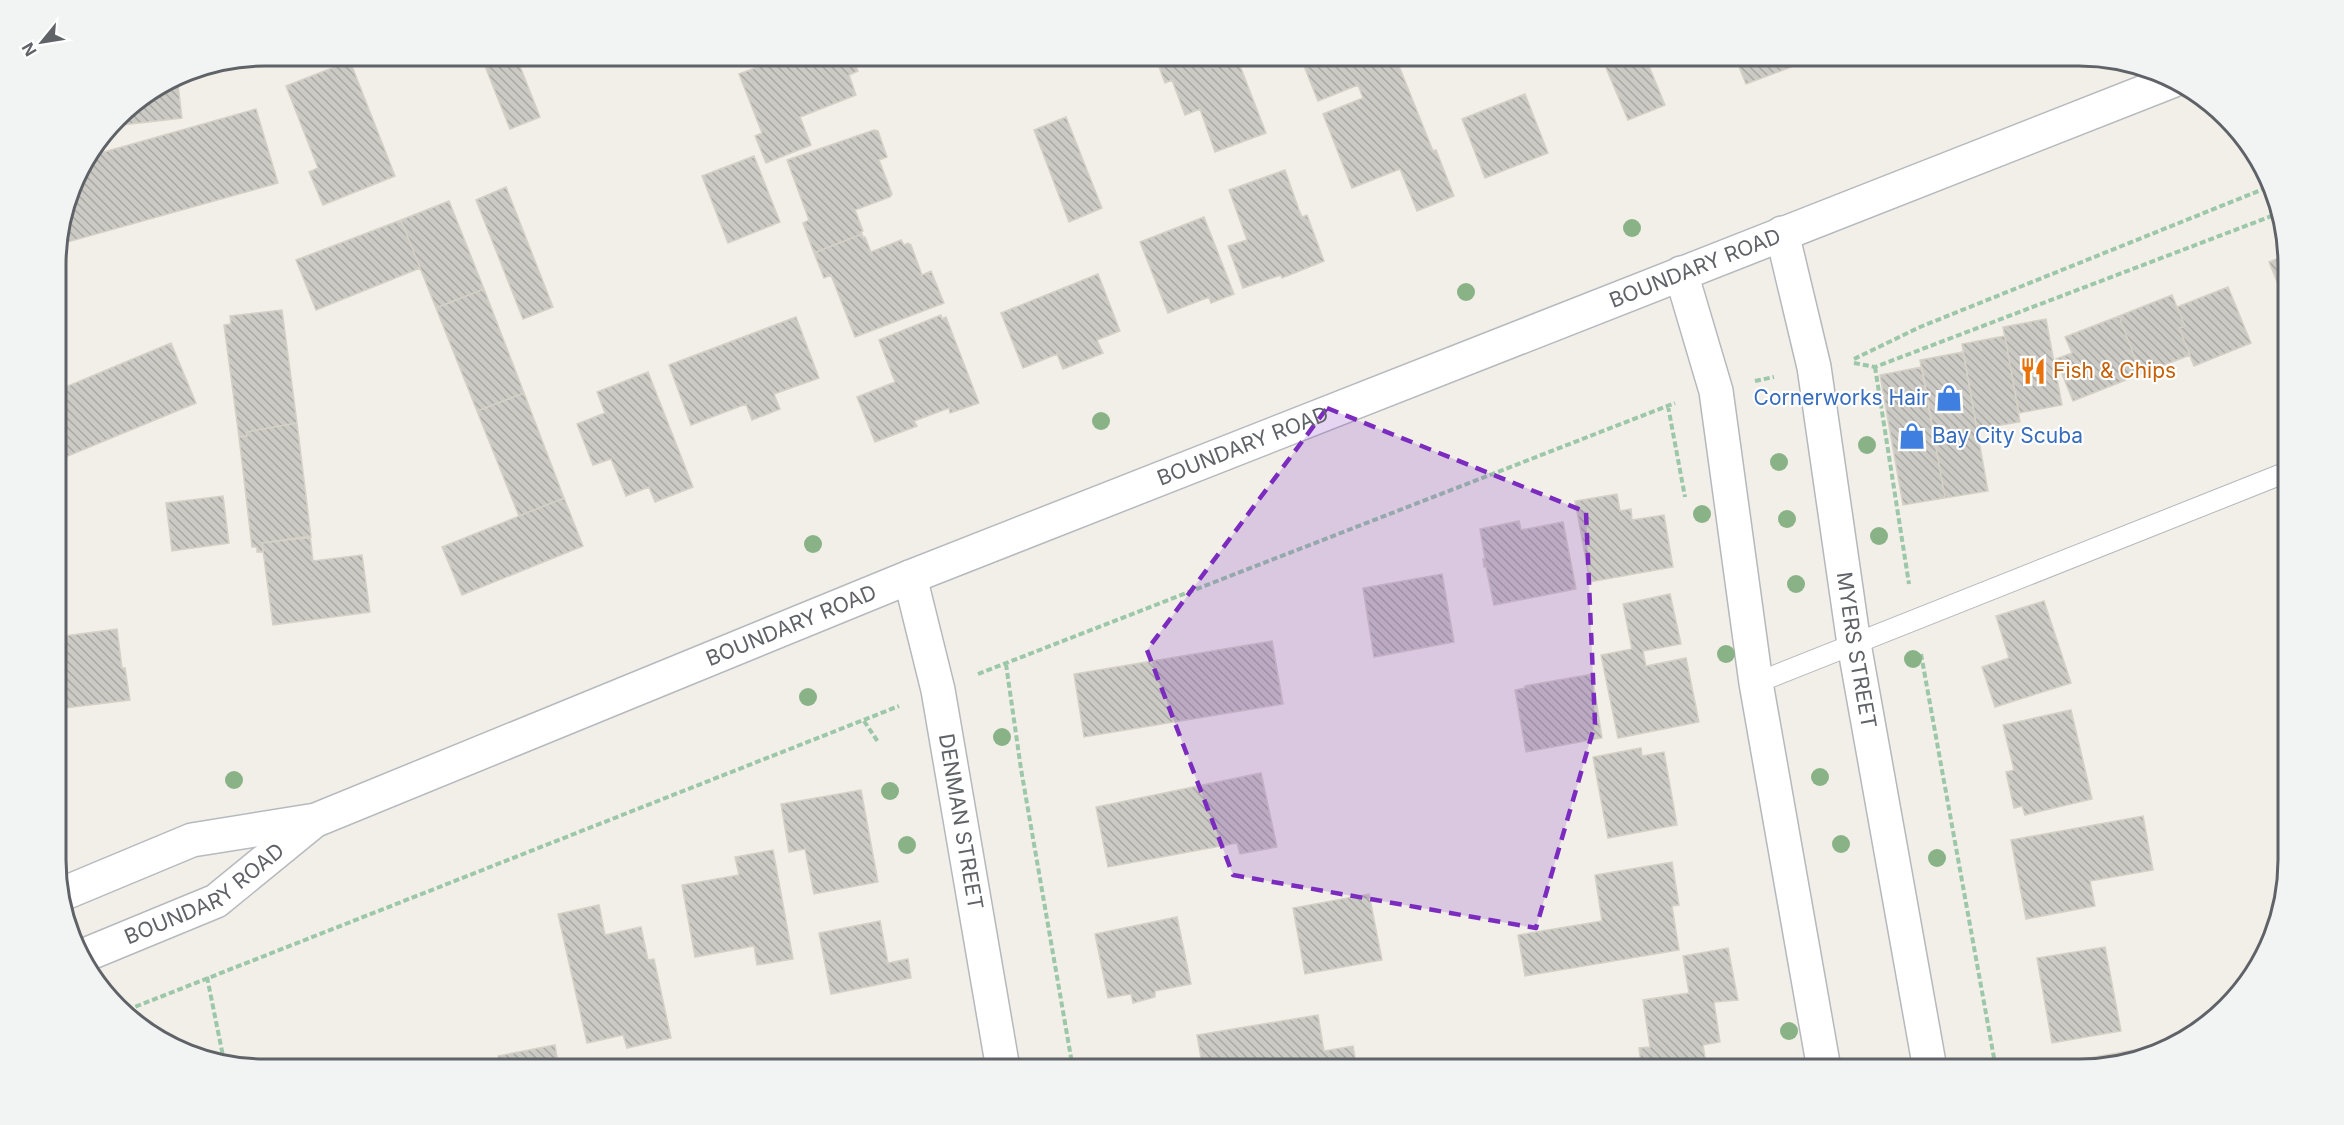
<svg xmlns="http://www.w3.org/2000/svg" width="2344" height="1125" viewBox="0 0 2344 1125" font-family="Inter,sans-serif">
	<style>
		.building { fill: url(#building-back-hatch); stroke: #d6d1c6; stroke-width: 1.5 }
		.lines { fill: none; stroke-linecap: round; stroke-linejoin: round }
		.service-casing { stroke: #b5b8bc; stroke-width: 22 }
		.minor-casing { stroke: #b5b8bc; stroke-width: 36 }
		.secondary-casing { stroke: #b6babf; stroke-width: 36 }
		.path { stroke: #9cc7a9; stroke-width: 4; stroke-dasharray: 6 3; stroke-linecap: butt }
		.service { stroke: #fff; stroke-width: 20 }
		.minor { stroke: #fff; stroke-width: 33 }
		.secondary { stroke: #fff; stroke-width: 33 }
		.tree { fill: #89b387 }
		.marked { fill: #7b2cbf; fill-opacity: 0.2; stroke: #7b2cbf; stroke-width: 4.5; stroke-dasharray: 12 8; stroke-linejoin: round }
		.labels { text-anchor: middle; stroke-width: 4.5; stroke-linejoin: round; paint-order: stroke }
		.street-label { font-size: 21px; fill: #5f6368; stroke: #fff }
		.food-label { font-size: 21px; fill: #c56008; stroke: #fff; text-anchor: start }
		.shop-label { font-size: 21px; fill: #366cbe; stroke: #fff; text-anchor: end }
		.rim { fill: none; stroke: #5f6368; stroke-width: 3 }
	</style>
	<defs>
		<pattern id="building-back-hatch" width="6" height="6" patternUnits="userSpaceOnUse" patternTransform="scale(1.5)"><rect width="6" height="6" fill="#cccac5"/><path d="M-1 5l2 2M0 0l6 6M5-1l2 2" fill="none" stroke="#a9a8a4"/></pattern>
	</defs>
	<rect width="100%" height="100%" fill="#f1efe8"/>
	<!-- building -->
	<path class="building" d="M 481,56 L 516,56 L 540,117 L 510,129 Z
		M 618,56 L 643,56 L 622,64 Z
		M 787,56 L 852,56 L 858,71 L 849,75 L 856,95 L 800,117 L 811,145 L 766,163 L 755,136 L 762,133 L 739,74 Z
		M 1155,56 L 1201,56 L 1203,63 L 1209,60 L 1211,68 L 1237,58 L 1266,133 L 1215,152 L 1200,109 L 1185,115 L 1172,80 L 1165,83 Z
		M 1300,56 L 1395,56 L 1433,151 L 1436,150 L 1454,196 L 1417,211 L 1400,169 L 1352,188 L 1323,114 L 1363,98 L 1358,85 L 1318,101 Z
		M 1601,56 L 1654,56 L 1646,59 L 1665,105 L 1628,120 Z
		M 1742,56 L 1821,56 L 1746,84 L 1737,62 L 1744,59 Z
		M 350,61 L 395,176 L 323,205 L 309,172 L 318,168 L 286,86 Z
		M 177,76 L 182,118 L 113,126 L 126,108 Z
		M 1525,94 L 1548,153 L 1485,178 L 1462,119 Z
		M 256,109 L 278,183 L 57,245 L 77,172 L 90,156 Z
		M 1066,117 L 1102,208 L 1069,222 L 1034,130 Z
		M 874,130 L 878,131 L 887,157 L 879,160 L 892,194 L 890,197 L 855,210 L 863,231 L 861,232 L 862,234 L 814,253 L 803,223 L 809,220 L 787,160 Z
		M 754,156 L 780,222 L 728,243 L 702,176 Z
		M 1285,170 L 1299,210 L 1302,217 L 1307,215 L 1324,261 L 1282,278 L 1281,275 L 1243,288 L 1228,246 L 1247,240 L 1229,190 Z
		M 506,187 L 553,307 L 523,319 L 476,200 Z
		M 449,201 L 484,289 L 436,308 L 401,220 Z
		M 1204,217 L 1234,294 L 1211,303 L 1209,297 L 1168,313 L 1140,242 Z
		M 401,220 L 420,268 L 316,310 L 296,260 Z
		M 862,234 L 863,237 L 865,237 L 871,252 L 901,240 L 904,245 L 908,243 L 911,245 L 922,275 L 931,271 L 944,303 L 855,337 L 831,275 L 824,278 L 814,253 Z
		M 2287,255 L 2287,306 L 2269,262 Z
		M 1098,274 L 1120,331 L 1097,340 L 1103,353 L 1063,369 L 1057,354 L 1023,368 L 1001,313 Z
		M 2228,287 L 2251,343 L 2194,366 L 2179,328 L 2185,326 L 2177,307 Z
		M 484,289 L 524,393 L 477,411 L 436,308 Z
		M 2172,295 L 2185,326 L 2179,328 L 2190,355 L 2141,374 L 2119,316 Z
		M 282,310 L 297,423 L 246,432 L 247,436 L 239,437 L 224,325 L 231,324 L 230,316 Z
		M 941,315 L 942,319 L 946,317 L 979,403 L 950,413 L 949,408 L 914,421 L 917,426 L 875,442 L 857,397 L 895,382 L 879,340 Z
		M 2119,316 L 2141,374 L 2073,401 L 2056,359 L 2072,353 L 2065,337 Z
		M 796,317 L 819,378 L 774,394 L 780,409 L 752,420 L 746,404 L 691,425 L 669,365 Z
		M 2046,319 L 2062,405 L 2019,413 L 2003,327 Z
		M 2005,336 L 2020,422 L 1977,429 L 1962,344 Z
		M 171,343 L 196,403 L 56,461 L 56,391 Z
		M 1963,352 L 1988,491 L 1945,498 L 1920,360 Z
		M 1922,367 L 1945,498 L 1903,505 L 1880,375 Z
		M 648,372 L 693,487 L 655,502 L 649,487 L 626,496 L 611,459 L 593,465 L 577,424 L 605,413 L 597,392 Z
		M 524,393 L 564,498 L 519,516 L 477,411 Z
		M 297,423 L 311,537 L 262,543 L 263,552 L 257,552 L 257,547 L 252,547 L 239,437 L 247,436 L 246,432 Z
		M 1617,494 L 1620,511 L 1631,509 L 1632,520 L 1664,515 L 1673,567 L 1590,582 L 1575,501 Z
		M 223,496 L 229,543 L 172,551 L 166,503 Z
		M 564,498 L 583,546 L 462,595 L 442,547 Z
		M 1519,521 L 1521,530 L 1563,522 L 1576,589 L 1494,605 L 1486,567 L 1484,567 L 1483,559 L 1485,559 L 1480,529 Z
		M 310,536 L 313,561 L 362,555 L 370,612 L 273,625 L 262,543 Z
		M 1442,574 L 1454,642 L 1374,657 L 1363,588 Z
		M 1670,594 L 1681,644 L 1643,651 L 1646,666 L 1686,658 L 1699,722 L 1618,738 L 1601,655 L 1632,649 L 1623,604 Z
		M 2044,601 L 2071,683 L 1995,707 L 1982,667 L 2009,658 L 1996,616 Z
		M 117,629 L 122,668 L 125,668 L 130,700 L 57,709 L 57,637 Z
		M 1272,641 L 1283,704 L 1084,737 L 1074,674 Z
		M 1592,674 L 1602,738 L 1526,752 L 1515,690 L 1525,688 L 1525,686 Z
		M 2071,710 L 2092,799 L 2025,815 L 2022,806 L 2014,808 L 2006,772 L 2014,770 L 2003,725 Z
		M 1641,748 L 1642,756 L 1664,752 L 1677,825 L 1608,838 L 1593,757 Z
		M 1261,773 L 1277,847 L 1240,854 L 1237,843 L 1108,867 L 1096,807 Z
		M 861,790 L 878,882 L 814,894 L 805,849 L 789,852 L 781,804 Z
		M 2143,816 L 2153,870 L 2090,881 L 2095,906 L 2026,919 L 2011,840 Z
		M 773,850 L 793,959 L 757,965 L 754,946 L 695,957 L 682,885 L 739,875 L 735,857 Z
		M 1672,862 L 1679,905 L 1672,906 L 1679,950 L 1525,976 L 1518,935 L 1602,921 L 1595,875 Z
		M 1369,894 L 1382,960 L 1305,974 L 1293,908 Z
		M 599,905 L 605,935 L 641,927 L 648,960 L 654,959 L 671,1038 L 627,1048 L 623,1035 L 587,1043 L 558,914 Z
		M 1177,917 L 1191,984 L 1155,991 L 1155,997 L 1133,1003 L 1131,994 L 1108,998 L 1095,934 Z
		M 880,921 L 888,963 L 908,959 L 911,978 L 831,994 L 819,933 Z
		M 2105,947 L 2121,1031 L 2052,1043 L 2037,958 Z
		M 1728,948 L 1738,1000 L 1714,1002 L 1720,1042 L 1703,1045 L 1707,1069 L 1642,1069 L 1639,1048 L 1650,1047 L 1643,1000 L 1689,993 L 1683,956 Z
		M 1318,1015 L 1324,1051 L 1353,1046 L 1357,1069 L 1203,1069 L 1197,1035 Z
		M 555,1045 L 559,1069 L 501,1069 L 498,1056 Z
		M 2163,1045 L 2093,1069 L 2061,1069 L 2060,1063 Z"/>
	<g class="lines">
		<defs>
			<path id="service" d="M 1756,683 L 2287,472"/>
			<g id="minor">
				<path id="s1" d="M 1782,233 L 1814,367 L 1854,644 L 1930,1069"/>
				<path d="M 1681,273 L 1716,391 L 1756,683 L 1824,1069"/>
				<path id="s2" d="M 910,577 L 938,690 L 1003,1069"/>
			</g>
			<g id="secondary">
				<path id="s3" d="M 60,895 L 192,840 L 316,820 L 910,577 L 2172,81"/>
				<path id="s4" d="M 85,955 L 216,901 L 314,821"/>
			</g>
		</defs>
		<!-- service casing -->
		<use href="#service" class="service-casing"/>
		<!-- minor casing -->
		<use href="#minor" class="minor-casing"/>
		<!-- secondary casing -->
		<use href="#secondary" class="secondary-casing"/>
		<!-- path -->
		<path class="path" d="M 1854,359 L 1920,327 L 2266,188
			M 1854,363 L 1875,367 L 2277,214
			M 1875,367 L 1909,584
			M 1755,381 L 1774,377
			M 1668,406 L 1685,497
			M 1921,654 L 1996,1069
			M 1006,664 L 1021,769 L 1073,1069
			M 978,674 L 1675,403
			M 864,721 L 878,742
			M 207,977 L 224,1061
			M 127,1010 L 899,706"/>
		<!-- service -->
		<use href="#service" class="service"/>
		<!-- minor -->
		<use href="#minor" class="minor"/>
		<!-- secondary -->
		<use href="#secondary" class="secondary"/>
	</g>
	<!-- trees -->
	<g class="tree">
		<circle cx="1632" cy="228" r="9"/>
		<circle cx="1466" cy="292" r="9"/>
		<circle cx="1101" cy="421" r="9"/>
		<circle cx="1867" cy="445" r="9"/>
		<circle cx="1779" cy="462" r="9"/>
		<circle cx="1702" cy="514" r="9"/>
		<circle cx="1787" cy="519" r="9"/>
		<circle cx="1879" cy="536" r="9"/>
		<circle cx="813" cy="544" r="9"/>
		<circle cx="1796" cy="584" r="9"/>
		<circle cx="1726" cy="654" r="9"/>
		<circle cx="1913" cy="659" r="9"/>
		<circle cx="808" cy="697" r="9"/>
		<circle cx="1002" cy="737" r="9"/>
		<circle cx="1820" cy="777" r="9"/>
		<circle cx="234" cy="780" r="9"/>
		<circle cx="890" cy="791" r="9"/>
		<circle cx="1841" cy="844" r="9"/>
		<circle cx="907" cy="845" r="9"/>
		<circle cx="1937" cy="858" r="9"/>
		<circle cx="1789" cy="1031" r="9"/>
	</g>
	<!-- marked area -->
	<path class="marked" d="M 1327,408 L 1586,512 L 1595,724 L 1536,928 L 1233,875 L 1147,650 Z"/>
	<!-- icons -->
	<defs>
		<symbol id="restaurant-bare" viewBox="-9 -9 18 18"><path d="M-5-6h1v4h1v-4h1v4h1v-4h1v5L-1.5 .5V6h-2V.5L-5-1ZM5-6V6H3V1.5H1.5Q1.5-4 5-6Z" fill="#e8710a" stroke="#fff" stroke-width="2.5" paint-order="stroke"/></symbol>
		<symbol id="shop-bare" viewBox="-9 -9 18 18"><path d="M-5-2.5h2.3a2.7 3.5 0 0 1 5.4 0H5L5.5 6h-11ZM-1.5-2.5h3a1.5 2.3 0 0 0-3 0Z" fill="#3f7fe0" stroke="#fff" stroke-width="2.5" paint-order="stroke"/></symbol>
	</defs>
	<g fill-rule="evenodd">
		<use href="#restaurant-bare" x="2014" y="352" width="38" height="38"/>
		<use href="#shop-bare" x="1930" y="379" width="38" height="38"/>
		<use href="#shop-bare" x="1893" y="417" width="38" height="38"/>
	</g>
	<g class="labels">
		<!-- street labels -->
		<g class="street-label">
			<text dy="7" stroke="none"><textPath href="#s3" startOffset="1754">BOUNDARY ROAD</textPath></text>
			<text dy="7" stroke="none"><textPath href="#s3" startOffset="1268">BOUNDARY ROAD</textPath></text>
			<text dy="7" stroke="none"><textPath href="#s3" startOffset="782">BOUNDARY ROAD</textPath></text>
			<text dy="7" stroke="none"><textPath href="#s1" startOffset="424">MYERS STREET</textPath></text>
			<text dy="7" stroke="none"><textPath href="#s2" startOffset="250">DENMAN STREET</textPath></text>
			<text dy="7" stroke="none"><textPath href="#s4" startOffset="135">BOUNDARY ROAD</textPath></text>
		</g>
		<!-- food labels -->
		<g class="food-label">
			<text x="2053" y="378">Fish &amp; Chips</text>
		</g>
		<!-- shop labels -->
		<g class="shop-label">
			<text x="1929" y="405">Cornerworks Hair</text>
			<text x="1932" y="443" text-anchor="start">Bay City Scuba</text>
		</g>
	</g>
	<!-- crop -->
	<path d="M0 0H2344V1125H0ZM265 66H2079A199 199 0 0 1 2278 265V860A199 199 0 0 1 2079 1059H265A199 199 0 0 1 66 860V265A199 199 0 0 1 265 66Z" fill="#f2f3f3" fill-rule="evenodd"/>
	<path class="rim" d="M265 66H2079A199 199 0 0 1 2278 265V860A199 199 0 0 1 2079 1059H265A199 199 0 0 1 66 860V265A199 199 0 0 1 265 66Z"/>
	<!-- north arrow -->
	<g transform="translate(42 42) rotate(240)" stroke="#ffffff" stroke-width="4.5" paint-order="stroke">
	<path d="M0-4.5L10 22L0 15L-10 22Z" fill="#5f6368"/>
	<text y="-9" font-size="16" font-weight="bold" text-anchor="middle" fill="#5f6368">N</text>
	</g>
</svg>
